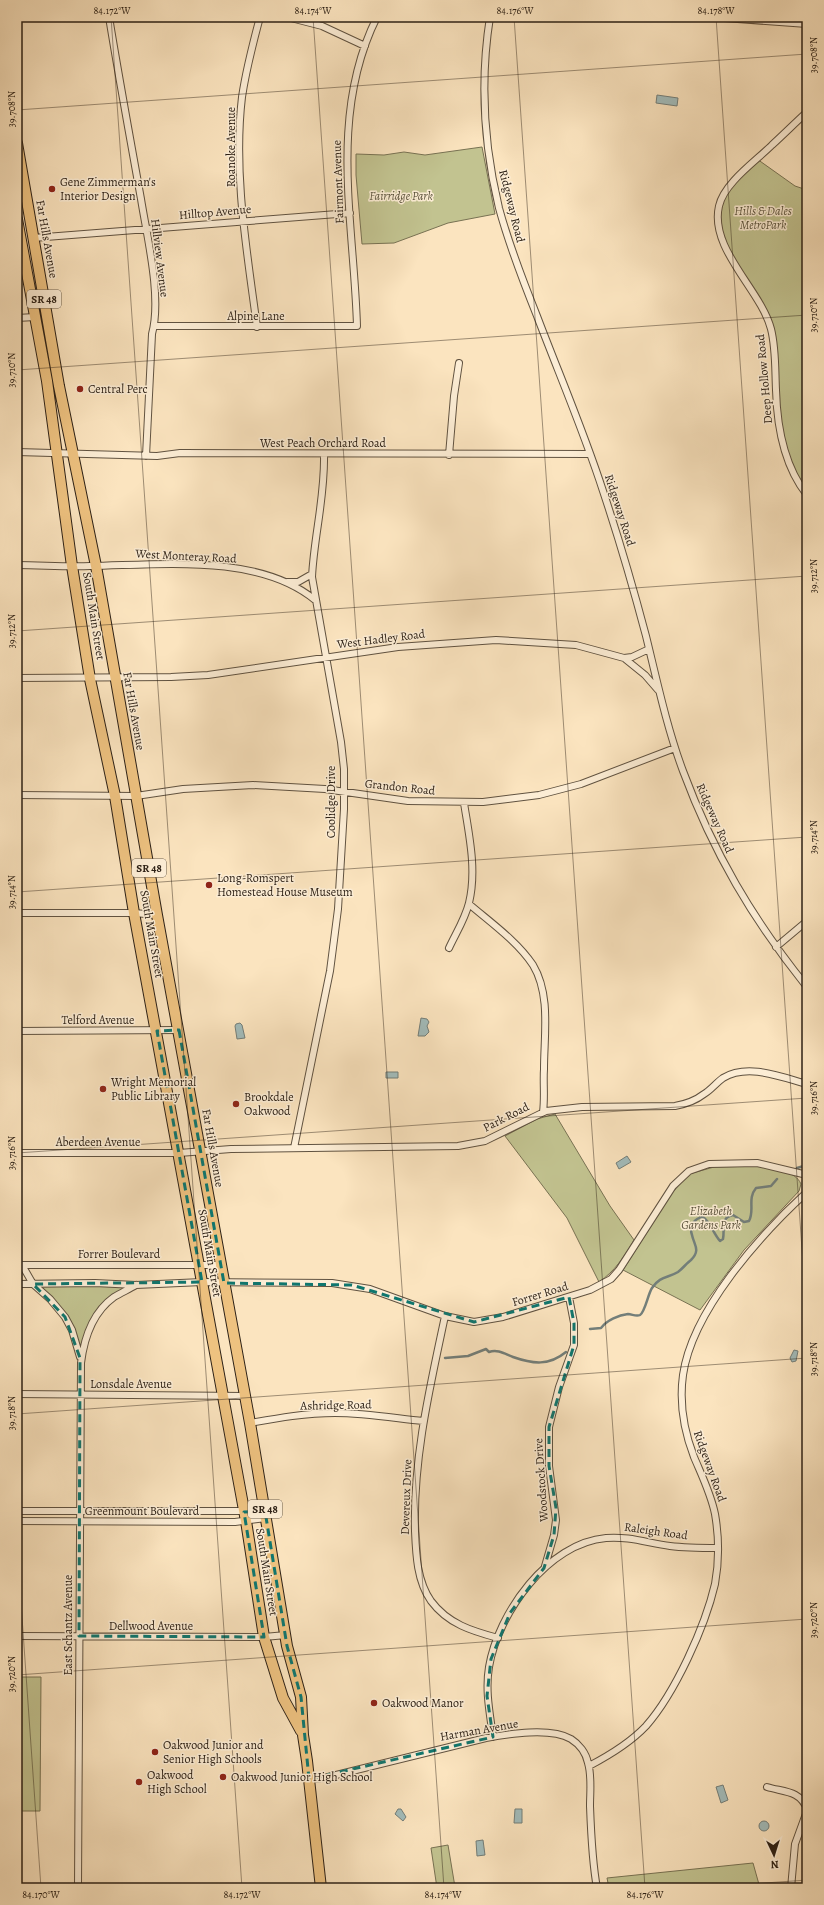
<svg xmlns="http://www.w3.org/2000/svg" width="824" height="1905" viewBox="0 0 824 1905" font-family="Alegreya,serif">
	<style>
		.green { fill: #c2c390; stroke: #787253 }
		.water { fill: #a2bcbb; stroke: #737e79 }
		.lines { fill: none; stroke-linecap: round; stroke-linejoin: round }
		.stream { stroke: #737e79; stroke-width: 2.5 }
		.minor-casing { stroke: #605240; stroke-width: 8 }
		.primary-casing { stroke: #2d2116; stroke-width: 12 }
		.minor { stroke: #fcedd5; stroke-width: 6 }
		.primary { stroke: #eec280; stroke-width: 10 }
		.marked { fill: none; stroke: #0f766e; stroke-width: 3; stroke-dasharray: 8 5; stroke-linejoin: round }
		.ticks { fill: none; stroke: #2d2116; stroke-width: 1; stroke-opacity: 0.45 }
		.poi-dot { fill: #8f2418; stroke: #fcedd5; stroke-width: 1.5 }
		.labels { text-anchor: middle; stroke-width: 3; stroke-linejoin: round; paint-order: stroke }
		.shield { fill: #fcedd5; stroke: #6b5e4f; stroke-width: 1 }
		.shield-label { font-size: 11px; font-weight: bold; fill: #2d2116 }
		.street-label { font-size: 12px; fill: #2d2116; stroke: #fcedd5 }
		.poi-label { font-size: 12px; fill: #2d2116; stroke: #fcedd5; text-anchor: start }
		.park-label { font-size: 12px; font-style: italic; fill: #5a523b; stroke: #fcedd5 }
		.neatline { fill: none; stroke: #2d2116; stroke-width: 1.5 }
		.ticks-label { font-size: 10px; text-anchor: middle; fill: #2d2116 }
	</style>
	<rect width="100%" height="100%" fill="#fbe4bf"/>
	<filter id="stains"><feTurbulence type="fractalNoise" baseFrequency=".005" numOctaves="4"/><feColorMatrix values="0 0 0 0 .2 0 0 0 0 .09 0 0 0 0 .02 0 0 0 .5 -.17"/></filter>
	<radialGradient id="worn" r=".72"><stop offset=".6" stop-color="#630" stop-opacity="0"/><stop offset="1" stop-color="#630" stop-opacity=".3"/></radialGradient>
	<!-- green -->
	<path class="green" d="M 711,17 L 807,17 L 807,24 Z
		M 482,147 L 495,214 L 448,223 L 394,243 L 362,244 L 356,175 L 356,154 L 384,155 L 404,152 L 425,155 Z
		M 757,159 L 795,186 L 807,190 L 807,495 L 783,446 L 771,329 L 733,261 L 719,223 L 723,195 Z
		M 555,1114 L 610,1206 L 634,1240 C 624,1257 615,1271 599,1282 L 567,1218 L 505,1136 L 537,1119 Z
		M 761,1166 C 774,1170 795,1170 801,1184 L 799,1191 L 744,1250 L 700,1310 L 623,1270 L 672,1193 L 689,1174 L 714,1167 Z
		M 33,1284 L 123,1284 L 125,1292 L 99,1312 L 82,1355 L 65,1317 Z
		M 17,1677 L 41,1677 L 40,1811 L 17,1811 Z
		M 448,1845 L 455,1887 L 437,1888 L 431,1848 Z
		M 753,1863 L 760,1888 L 609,1888 L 607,1878 Z"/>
	<!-- water -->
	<path class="water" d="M 657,95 L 678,98 L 677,106 L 656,103 Z
		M 421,1018 L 427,1019 L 429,1022 L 427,1026 L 429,1032 L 425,1036 L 418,1036 Z
		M 240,1023 L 242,1025 L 245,1038 L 237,1039 L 235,1026 L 236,1024 Z
		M 386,1072 L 398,1072 L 398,1078 L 386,1078 Z
		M 627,1156 L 631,1162 L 619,1169 L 616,1163 Z
		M 794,1350 L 798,1351 L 796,1361 L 792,1362 L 790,1358 Z
		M 723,1785 L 728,1800 L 721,1803 L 716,1787 Z
		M 398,1809 L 401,1809 L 406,1817 L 403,1821 L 395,1814 Z
		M 515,1809 L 522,1809 L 522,1823 L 514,1823 Z
		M759 1826a5 5 0 1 1 10 0a5 5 0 1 1-10 0Z
		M 483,1840 L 485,1855 L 477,1856 L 476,1841 Z"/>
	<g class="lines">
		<!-- stream -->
		<path class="stream" d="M 797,1168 L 807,1165
			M 590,1329 L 601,1328 C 607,1320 619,1315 628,1314 C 632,1314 636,1317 640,1315 C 645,1312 648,1294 652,1288 C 660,1276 668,1278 678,1272 C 682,1269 687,1263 691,1260 C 701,1250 694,1245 692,1235 C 689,1227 694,1218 703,1217 C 711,1223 713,1233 720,1241 L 723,1239 C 725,1230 720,1217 733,1215 L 744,1222 L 749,1221 C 755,1210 747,1199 756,1188 L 771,1186 L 777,1179
			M 445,1358 L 468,1356 L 486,1349 L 489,1352 C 498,1349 505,1354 513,1357 C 533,1364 549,1366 566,1352"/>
		<defs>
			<path id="minor" d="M 109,17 C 119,78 130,138 141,199 C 147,237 162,297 152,334 L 146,456
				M 287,17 L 322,26 L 365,46
				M 490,17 C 480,80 484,146 499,208 C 509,245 523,281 537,316 C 559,374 584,432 603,491 C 619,539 633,587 646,636 C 657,681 667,728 683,771 C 713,852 753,920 807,987
				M 711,17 L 807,24
				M 807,112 C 795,123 784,134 772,145 C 756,161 724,183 719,206 C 709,249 761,290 771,329 C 776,349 775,370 776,390 C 777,427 784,466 807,495
				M 33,238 L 350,213
				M 17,318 L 35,317
				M 154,326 L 357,326 C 354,222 328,115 377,17
				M 257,327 C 247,251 233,173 242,97 C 246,70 253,43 260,17
				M 17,452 L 157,456 L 180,453 L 590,454
				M 449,455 L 454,396 L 459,363
				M 17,565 C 41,565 66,567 90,566 C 159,565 258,553 315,600
				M 287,582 L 298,582 L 312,574
				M 624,658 L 632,657 L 649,649
				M 17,678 L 171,677 L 208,675 L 398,647 L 496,640 L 576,645 L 624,658 L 645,675 L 658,690
				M 17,795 L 136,796 L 183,789 L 253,785 L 325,789 L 408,801 L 483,802 L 539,795 L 581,784 L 675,748
				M 469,904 C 490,922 517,941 533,965 C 551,995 544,1035 544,1069 C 543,1083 545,1097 543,1112
				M 17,913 L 134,913 L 157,915
				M 776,947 L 807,921
				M 449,948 C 456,933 465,919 469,903 C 477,870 469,835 464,803
				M 17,1031 L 179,1030
				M 294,1148 L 330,971 L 338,909 L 344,809 L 344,769 L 341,742 L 312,577 C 314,536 325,497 324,455
				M 17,1153 L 179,1153 L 231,1149 L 458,1146 L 485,1141 L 546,1111 L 582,1107 L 675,1106 C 686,1104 695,1101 704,1094 C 711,1090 716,1083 723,1078 C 748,1063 781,1077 807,1084
				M 17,1265 L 221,1265
				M 22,1265 L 33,1284 L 50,1299 L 65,1317 L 72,1330 L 80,1357
				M 17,1284 L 95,1283 L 136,1285 L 202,1282 L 332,1283 L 370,1289 L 445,1316 L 474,1322 L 503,1317 L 590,1290 L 611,1279 L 619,1270 L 673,1186 L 689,1171 L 709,1164 L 757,1163 L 807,1175
				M 445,1316 C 430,1387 413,1458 415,1531 C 416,1555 417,1581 431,1601 C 448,1624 472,1631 498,1638
				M 17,1394 L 245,1396
				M 250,1423 C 278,1418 306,1413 335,1413 C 365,1413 394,1418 423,1421
				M 17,1511 L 265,1511
				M 17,1521 L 235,1522 L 266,1518
				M 545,1566 L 554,1535 L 556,1520 L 549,1466 L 549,1427 L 559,1387 L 574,1345 L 574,1323 L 569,1297
				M 17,1636 L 264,1637 L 286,1635
				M 493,1737 C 490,1714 485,1691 489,1667 C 498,1613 548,1543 606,1538 C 628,1536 648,1543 670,1546 C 686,1548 702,1548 718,1548
				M 589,1766 C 610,1755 630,1743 646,1726 C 675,1693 705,1627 715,1584 C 719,1562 719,1537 715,1514 C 711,1494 702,1476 694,1457 C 684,1431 679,1404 683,1375 C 692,1311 760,1235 807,1192
				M 309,1779 L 324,1778 L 486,1738 C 509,1734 550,1727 571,1739 C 579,1744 586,1753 588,1763 C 592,1776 590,1792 590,1806 C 591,1833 592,1861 597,1888
				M 767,1787 C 783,1792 800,1790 807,1809
				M 78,1888 L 81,1363 C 84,1339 93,1312 114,1297 C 121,1293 129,1289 136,1285
				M 791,1888 L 795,1844 L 807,1811"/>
			<path id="primary" d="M 17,143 L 59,386 L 96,566 L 157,915 L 250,1423 L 287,1646 L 301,1697 L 303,1735 L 307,1761 L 321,1888
				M 17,219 L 47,381 L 72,566 L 90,679 L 115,796 L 134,913 L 246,1521 L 264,1637 L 283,1698 L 301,1731"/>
		</defs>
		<!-- minor casing -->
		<use href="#minor" class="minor-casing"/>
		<!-- primary casing -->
		<use href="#primary" class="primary-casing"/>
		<!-- minor -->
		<use href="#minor" class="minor"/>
		<!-- primary -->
		<use href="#primary" class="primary"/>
	</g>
	<!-- marked area -->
	<path class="marked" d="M 179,1030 L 224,1283 L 352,1285 L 474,1322 L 569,1297 L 574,1323 L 574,1345 L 549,1427 L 549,1466 L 556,1508 L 554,1535 L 544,1568 L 510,1613 L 491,1659 L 487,1696 L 493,1737 L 309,1779 L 301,1697 L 287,1646 L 265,1511 L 244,1512 L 264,1637 L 79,1636 L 80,1358 L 65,1317 L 33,1284 L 202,1282 L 157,1031 Z"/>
	<!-- ticks -->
	<path class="ticks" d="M 111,17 L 242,1888M 313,17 L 444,1888M 514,17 L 645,1888M 716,17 L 807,1321M 17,110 L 807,54M 17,370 L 807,315M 17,631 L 807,576M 17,892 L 807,837M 17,1153 L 807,1098M 17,1414 L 807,1358M 17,1546 L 41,1888M 17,1675 L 807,1619M 695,1888 L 807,1880"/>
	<!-- markers -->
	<g class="poi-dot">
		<circle cx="52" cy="189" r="4"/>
		<circle cx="80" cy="389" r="4"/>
		<circle cx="209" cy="885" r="4"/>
		<circle cx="103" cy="1089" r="4"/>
		<circle cx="236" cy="1104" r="4"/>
		<circle cx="374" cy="1703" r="4"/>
		<circle cx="155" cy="1752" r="4"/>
		<circle cx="223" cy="1777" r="4"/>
		<circle cx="139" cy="1782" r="4"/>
	</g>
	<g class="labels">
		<!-- shield labels -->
		<g class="shield">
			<rect x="27" y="290" width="34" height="18" rx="3"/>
			<rect x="132" y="859" width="34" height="18" rx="3"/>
			<rect x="248" y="1500" width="34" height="18" rx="3"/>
		</g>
		<g class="shield-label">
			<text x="44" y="303">SR 48</text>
			<text x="149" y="872">SR 48</text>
			<text x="265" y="1513">SR 48</text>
		</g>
		<!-- street labels -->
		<g class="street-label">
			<text transform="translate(231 147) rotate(-90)" y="4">Roanoke Avenue</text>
			<text transform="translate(338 182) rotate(-92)" y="4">Fairmont Avenue</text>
			<text transform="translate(512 206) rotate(76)" y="4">Ridgeway Road</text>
			<text transform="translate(215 212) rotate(-5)" y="4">Hilltop Avenue</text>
			<text transform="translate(47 239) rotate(80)" y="4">Far Hills Avenue</text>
			<text transform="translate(160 258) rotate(83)" y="4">Hillview Avenue</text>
			<text x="256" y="320">Alpine Lane</text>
			<text transform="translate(764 379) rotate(-95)" y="4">Deep Hollow Road</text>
			<text x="323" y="447">West Peach Orchard Road</text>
			<text transform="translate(620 510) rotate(72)" y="4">Ridgeway Road</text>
			<text transform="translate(186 556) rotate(3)" y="4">West Monteray Road</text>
			<text transform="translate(94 616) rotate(81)" y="4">South Main Street</text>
			<text transform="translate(381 639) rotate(-7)" y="4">West Hadley Road</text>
			<text transform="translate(134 711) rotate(80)" y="4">Far Hills Avenue</text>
			<text transform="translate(400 787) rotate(6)" y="4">Grandon Road</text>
			<text transform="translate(331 802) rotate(-90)" y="4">Coolidge Drive</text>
			<text transform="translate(715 818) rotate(66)" y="4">Ridgeway Road</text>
			<text transform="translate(152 934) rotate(80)" y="4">South Main Street</text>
			<text x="98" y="1024">Telford Avenue</text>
			<text transform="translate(506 1117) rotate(-27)" y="4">Park Road</text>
			<text x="98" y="1146">Aberdeen Avenue</text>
			<text transform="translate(213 1148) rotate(80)" y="4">Far Hills Avenue</text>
			<text transform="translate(210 1253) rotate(80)" y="4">South Main Street</text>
			<text x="119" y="1258">Forrer Boulevard</text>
			<text transform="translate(540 1294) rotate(-17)" y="4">Forrer Road</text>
			<text x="131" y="1388">Lonsdale Avenue</text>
			<text transform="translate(336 1405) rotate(-1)" y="4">Ashridge Road</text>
			<text transform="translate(710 1466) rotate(70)" y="4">Ridgeway Road</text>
			<text transform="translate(541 1480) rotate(-94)" y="4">Woodstock Drive</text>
			<text transform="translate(406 1497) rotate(-88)" y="4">Devereux Drive</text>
			<text x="142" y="1515">Greenmount Boulevard</text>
			<text transform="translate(656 1531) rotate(8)" y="4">Raleigh Road</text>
			<text transform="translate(267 1572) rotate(81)" y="4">South Main Street</text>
			<text transform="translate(68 1625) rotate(-90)" y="4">East Schantz Avenue</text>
			<text x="151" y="1630">Dellwood Avenue</text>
			<text transform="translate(479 1730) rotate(-10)" y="4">Harman Avenue</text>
		</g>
		<!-- poi labels -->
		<g class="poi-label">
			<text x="60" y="186">Gene Zimmerman's<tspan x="60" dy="14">Interior Design</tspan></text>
			<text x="88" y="393">Central Perc</text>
			<text x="217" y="882">Long-Romspert<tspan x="217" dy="14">Homestead House Museum</tspan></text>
			<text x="111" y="1086">Wright Memorial<tspan x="111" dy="14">Public Library</tspan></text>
			<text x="244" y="1101">Brookdale<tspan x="244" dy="14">Oakwood</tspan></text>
			<text x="382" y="1707">Oakwood Manor</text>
			<text x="163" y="1749">Oakwood Junior and<tspan x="163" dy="14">Senior High Schools</tspan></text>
			<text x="147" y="1779">Oakwood<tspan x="147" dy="14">High School</tspan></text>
			<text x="231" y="1781">Oakwood Junior High School</text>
		</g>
		<!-- park labels -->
		<g class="park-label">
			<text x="401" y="200">Fairridge Park</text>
			<text x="763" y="215">Hills &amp; Dales<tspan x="763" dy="14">MetroPark</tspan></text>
			<text x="711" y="1215">Elizabeth<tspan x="711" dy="14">Gardens Park</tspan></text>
		</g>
	</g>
	<!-- margin -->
	<rect width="824" height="1905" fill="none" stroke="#fbe4bf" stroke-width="44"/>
	<!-- north arrow -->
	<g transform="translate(774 1855) rotate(176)" stroke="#fcedd5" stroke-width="3" paint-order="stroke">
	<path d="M0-3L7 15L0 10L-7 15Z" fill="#2d2116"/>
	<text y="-6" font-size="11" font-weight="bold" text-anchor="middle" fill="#2d2116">N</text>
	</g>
	<rect x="22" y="22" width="780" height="1861" class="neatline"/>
	<g class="ticks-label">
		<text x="112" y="14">84.172°W</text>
		<text x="313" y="14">84.174°W</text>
		<text x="515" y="14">84.176°W</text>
		<text x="716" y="14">84.178°W</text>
		<text transform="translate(813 55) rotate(-90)" y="4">39.708°N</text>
		<text transform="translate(11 109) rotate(-90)" y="4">39.708°N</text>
		<text transform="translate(813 315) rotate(-90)" y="4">39.710°N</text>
		<text transform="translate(11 370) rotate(-90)" y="4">39.710°N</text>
		<text transform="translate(813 576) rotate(-90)" y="4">39.712°N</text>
		<text transform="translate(11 631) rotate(-90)" y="4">39.712°N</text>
		<text transform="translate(813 837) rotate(-90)" y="4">39.714°N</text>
		<text transform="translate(11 892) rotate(-90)" y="4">39.714°N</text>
		<text transform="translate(813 1098) rotate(-90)" y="4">39.716°N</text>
		<text transform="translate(11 1153) rotate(-90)" y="4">39.716°N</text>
		<text transform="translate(813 1359) rotate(-90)" y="4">39.718°N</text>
		<text transform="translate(11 1413) rotate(-90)" y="4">39.718°N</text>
		<text transform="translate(813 1620) rotate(-90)" y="4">39.720°N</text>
		<text transform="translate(11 1674) rotate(-90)" y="4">39.720°N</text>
		<text x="41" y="1898">84.170°W</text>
		<text x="242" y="1898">84.172°W</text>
		<text x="443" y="1898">84.174°W</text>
		<text x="645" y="1898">84.176°W</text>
	</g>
	<rect width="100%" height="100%" filter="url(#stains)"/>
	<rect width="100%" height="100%" fill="url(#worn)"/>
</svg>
